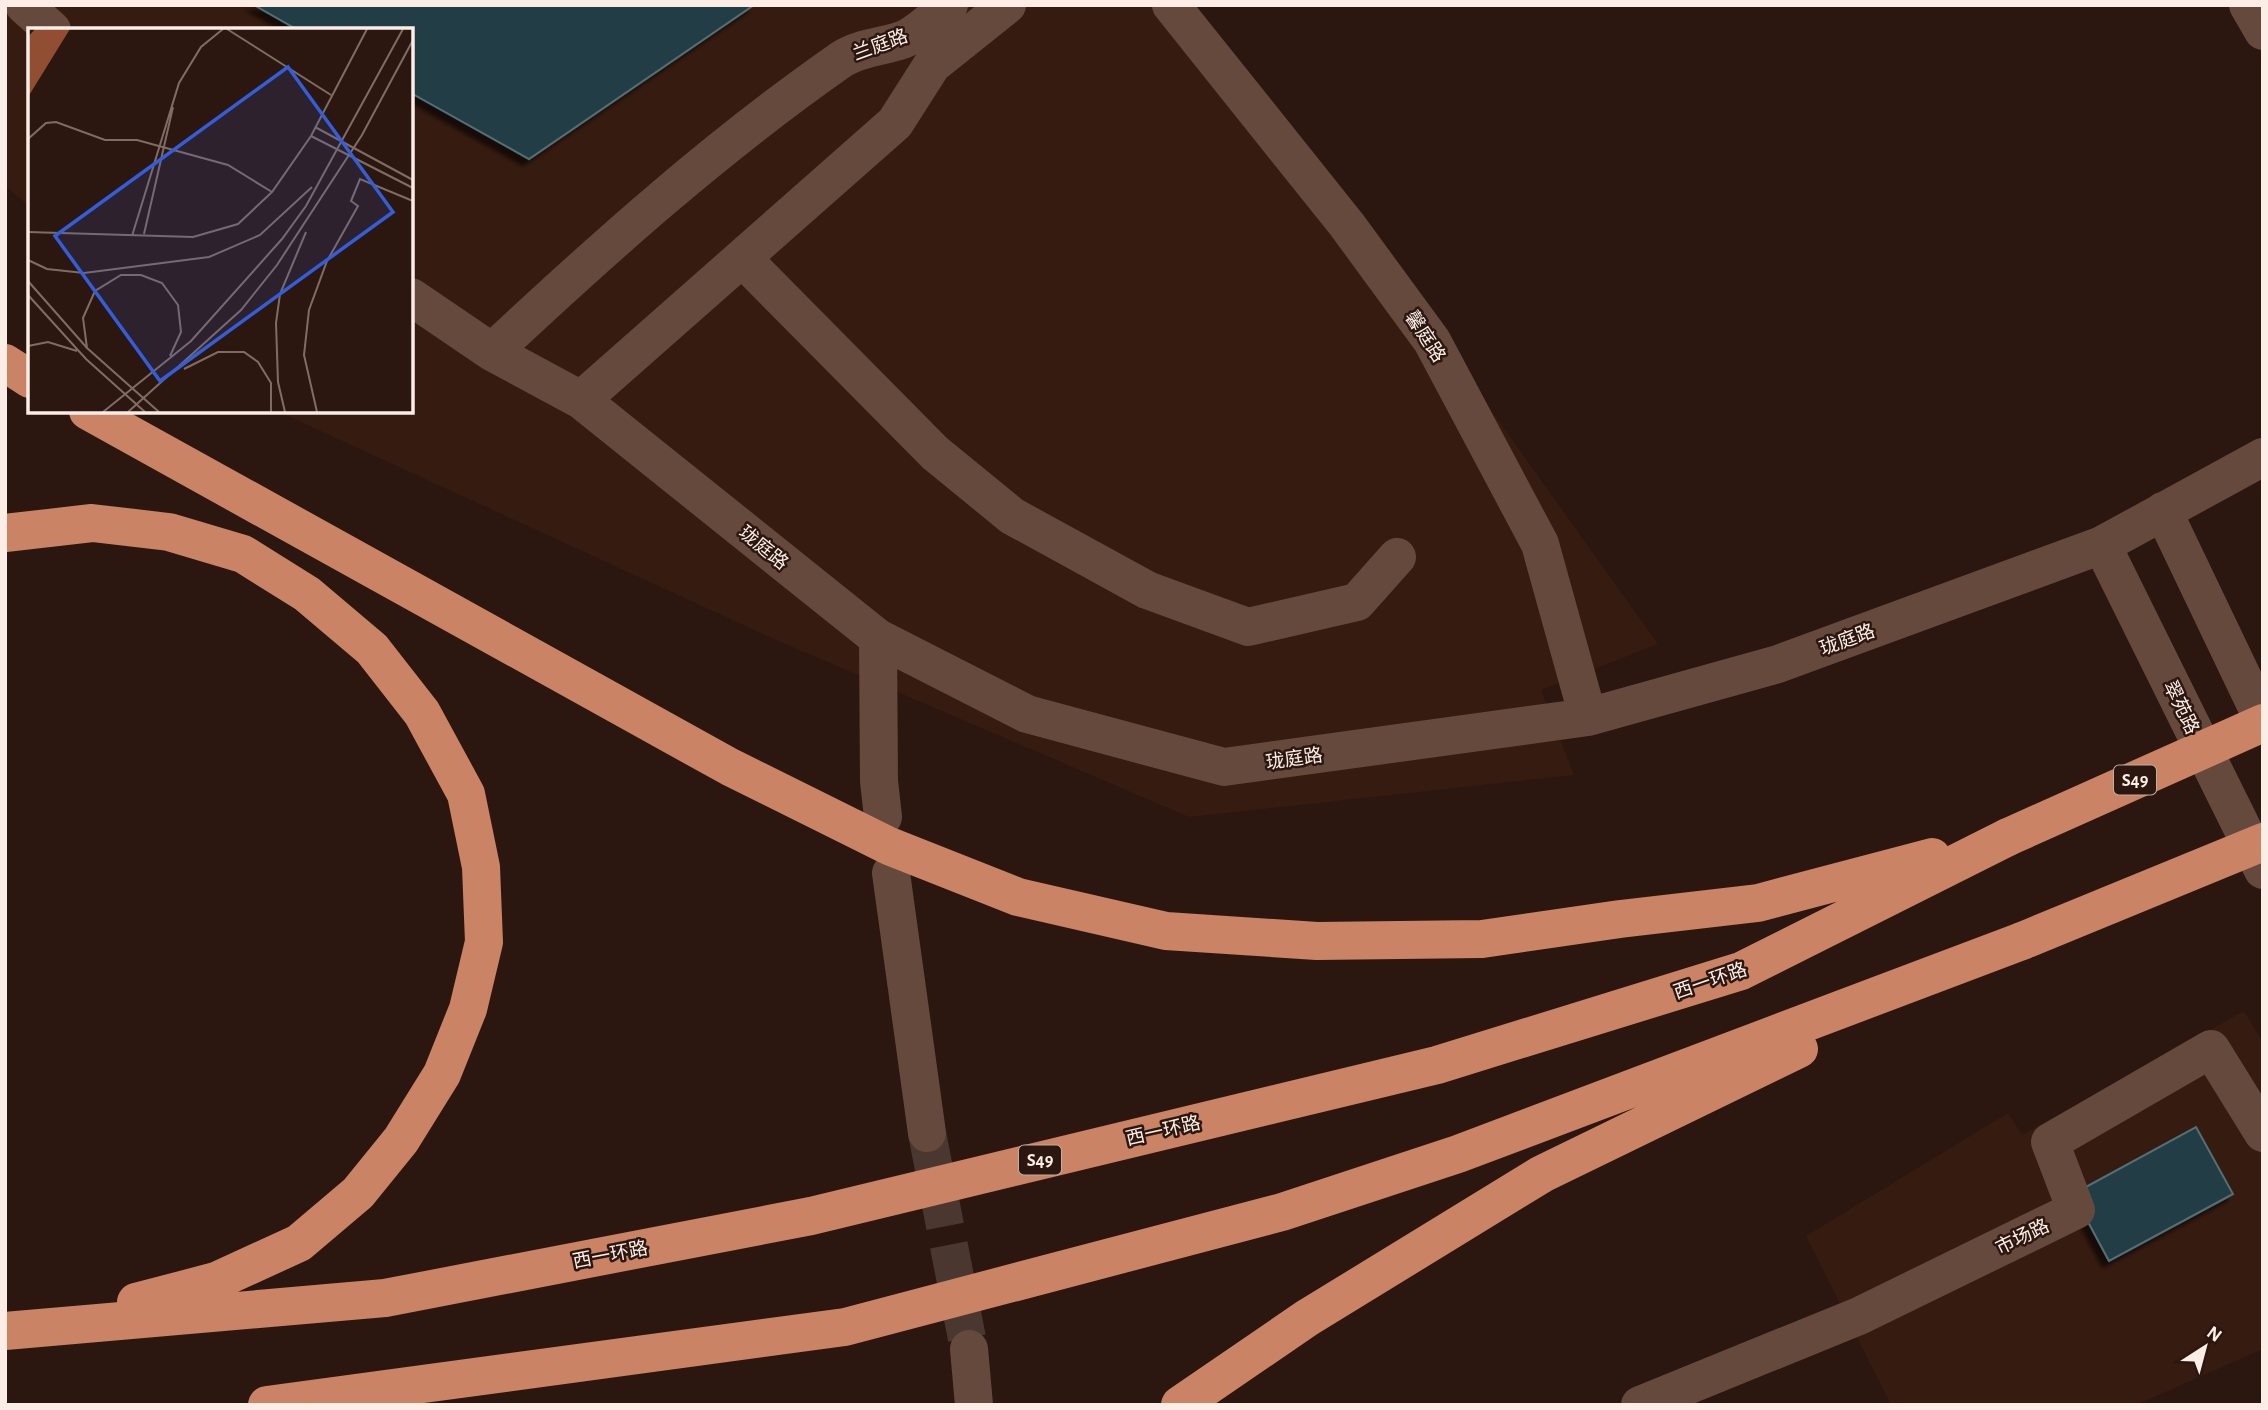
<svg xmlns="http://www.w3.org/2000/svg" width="2268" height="1410" viewBox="0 0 2268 1410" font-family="'Alegreya Sans','Noto Sans SC',sans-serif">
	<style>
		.built { fill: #361b10 }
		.building { fill: #223e44; stroke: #527076; stroke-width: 2; filter: url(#shadow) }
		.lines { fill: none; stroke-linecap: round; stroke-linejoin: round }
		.minor-tunnel { stroke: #4a372f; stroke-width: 38; stroke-dasharray: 38 19; stroke-linecap: butt }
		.minor { stroke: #66493d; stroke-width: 38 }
		.highway { stroke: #cb8366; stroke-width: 38 }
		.highway-bridge { stroke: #cb8366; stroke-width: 38 }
		.labels { text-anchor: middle; stroke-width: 5; stroke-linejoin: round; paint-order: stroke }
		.shield { fill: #2b170f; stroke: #bdada6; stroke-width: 2 }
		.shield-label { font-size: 18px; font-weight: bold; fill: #fcede7 }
		.street-label { font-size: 19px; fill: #fcede7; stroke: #2b170f }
		.inset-road { fill: none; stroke: #7f6d65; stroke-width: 2 }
		.view { fill: #335eda; fill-opacity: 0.15; stroke: #335eda; stroke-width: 3.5 }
		.inset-edge { fill: none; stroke: #fcede7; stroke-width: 3.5 }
	</style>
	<defs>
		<filter id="shadow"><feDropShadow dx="-6" dy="6" stdDeviation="2" flood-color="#0009"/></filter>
	</defs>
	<rect width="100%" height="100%" fill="#2b170f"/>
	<!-- built -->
	<path class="built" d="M 5,5 L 1181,5 L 1456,361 L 1658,644 L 1541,690 L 1574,775 L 1189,817 L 774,639 L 277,411 L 411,411 L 411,30 L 30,30 L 30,207 L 5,186 Z
		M 2244,1011 L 2263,1043 L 2263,1349 L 2136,1405 L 1891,1405 L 1806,1236 L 2008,1113 L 2022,1135 Z"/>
	<!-- building -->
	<path class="building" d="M 254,5 L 754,5 L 529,159 L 411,93 L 411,30 L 298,30 Z
		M 2196,1127 L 2233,1194 L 2109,1261 L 2073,1194 Z"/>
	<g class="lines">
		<!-- minor-tunnel -->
		<path class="minor-tunnel" d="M 927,1133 L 969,1349"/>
		<!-- minor -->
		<path class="minor" d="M 24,5 L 52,30
			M 1171,5 L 1347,225 L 1432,341 L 1540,544 L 1588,717
			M 2248,5 L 2263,31
			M 742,258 L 935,453 L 1012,516 L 1147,590 L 1248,627 L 1357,602 L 1397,557
			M 411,297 L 492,352 L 581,400 L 878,638 L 1027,714 L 1224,767 L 1588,717 L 1778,664 L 2102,545 L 2263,457
			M 492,352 C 603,248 717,146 842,59 C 861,47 882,47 902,40 C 917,35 937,15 949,5
			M 581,400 L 895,123 L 932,65 L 1007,5
			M 2163,511 L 2263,720
			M 2102,545 L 2263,870
			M 878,638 L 879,781 L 883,817
			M 891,873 L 927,1133
			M 969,1349 L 974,1405
			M 1640,1405 L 1859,1316 L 2076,1210 L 2050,1142 L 2211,1049 L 2263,1133"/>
		<!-- highway -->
		<path class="highway" d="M 5,363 L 30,379
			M 88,411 L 730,767 L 889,846 L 1018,897 L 1166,931 L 1317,941 L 1482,939 L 1620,919 L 1758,903 L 1932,857
			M 5,533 L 92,523 L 169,532 L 243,554 L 307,594 L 372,649 L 422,713 L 466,794 L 481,867 L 484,942 L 468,1009 L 442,1074 L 401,1140 L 358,1193 L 299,1243 L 216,1281 L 136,1302
			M 5,1331 L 385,1298 L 811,1216 L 1437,1065 L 1741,971 L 2008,837
			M 267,1405 L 845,1327 L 1282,1212 L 1458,1154 L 2022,941
			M 1180,1405 L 1307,1318 L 1542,1174 L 1799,1049"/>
		<!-- highway-bridge -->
		<path class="highway-bridge" d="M 2008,837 L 2263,723
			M 2022,941 L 2263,842"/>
	</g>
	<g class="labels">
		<!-- shield labels -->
		<g class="shield">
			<rect x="2114" y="765.5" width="42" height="29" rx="5"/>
			<rect x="1019" y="1145.5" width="42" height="29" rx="5"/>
		</g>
		<g class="shield-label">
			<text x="2135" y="786">S49</text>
			<text x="1040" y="1166">S49</text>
		</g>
		<!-- street labels -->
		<g class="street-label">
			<text transform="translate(880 44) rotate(-20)" y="7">兰庭路</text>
			<text transform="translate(1426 336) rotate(57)" y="7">馨庭路</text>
			<text transform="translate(764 547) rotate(39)" y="7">珑庭路</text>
			<text transform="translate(1847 639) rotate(-20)" y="7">珑庭路</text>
			<text transform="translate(2182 707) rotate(64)" y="7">翠苑路</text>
			<text transform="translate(1294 758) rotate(-8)" y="7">珑庭路</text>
			<text transform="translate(1710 980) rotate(-19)" y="7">西一环路</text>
			<text transform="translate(1163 1130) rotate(-13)" y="7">西一环路</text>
			<text transform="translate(2022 1236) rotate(-26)" y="7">市场路</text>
			<text transform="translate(610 1254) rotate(-11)" y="7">西一环路</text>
		</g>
	</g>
	<!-- overview -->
	<g transform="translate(28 28)">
		<rect width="385" height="385" fill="#2b170f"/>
		<path d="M 7,1 L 42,1 L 0,69 L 0,9 Z" fill="#914e32"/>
		<path class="inset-road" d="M 199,1 L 303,67M 287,99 L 385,152M 283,108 L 385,160M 0,111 L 18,95 L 28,94 L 77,112 L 109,112 L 200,137 L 244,164M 0,204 L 165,209 L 210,196 L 244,164 L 283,108 L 339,1M 116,206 L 145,79M 104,208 L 151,55 L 173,19 L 195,1M 0,232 L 19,241 L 56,245 L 181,229 L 232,207 L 284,159M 0,253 L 59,320 L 131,384M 0,267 L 58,331 L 117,384M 0,318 L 20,314 L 49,323M 59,320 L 55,290 L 67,263 L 93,247 L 113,247 L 134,255 L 150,277 L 153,304 L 142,328M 156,341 L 190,324 L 216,324 L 230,334 L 243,355 L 243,384M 75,384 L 163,313 L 254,211 L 278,178 L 375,1M 100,384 L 213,282 L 249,237 L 334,107 L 385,12M 257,384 L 250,354 L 248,295 L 252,266 L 278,204M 289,384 L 276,327 L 281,282 L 299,233 L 330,178 L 323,173 L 332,151 L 385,173"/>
		<path class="view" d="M 260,39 L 365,184 L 132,353 L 27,208 Z"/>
		<rect width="385" height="385" class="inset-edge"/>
	</g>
	<!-- border -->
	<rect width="2268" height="1410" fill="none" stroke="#fcede7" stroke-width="14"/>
	<!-- north arrow -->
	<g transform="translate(2205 1347) rotate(36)" stroke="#2b170f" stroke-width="5" paint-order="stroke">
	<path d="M0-5L12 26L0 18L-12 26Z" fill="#fcede7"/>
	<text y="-10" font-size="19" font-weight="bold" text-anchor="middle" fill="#fcede7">N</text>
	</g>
</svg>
